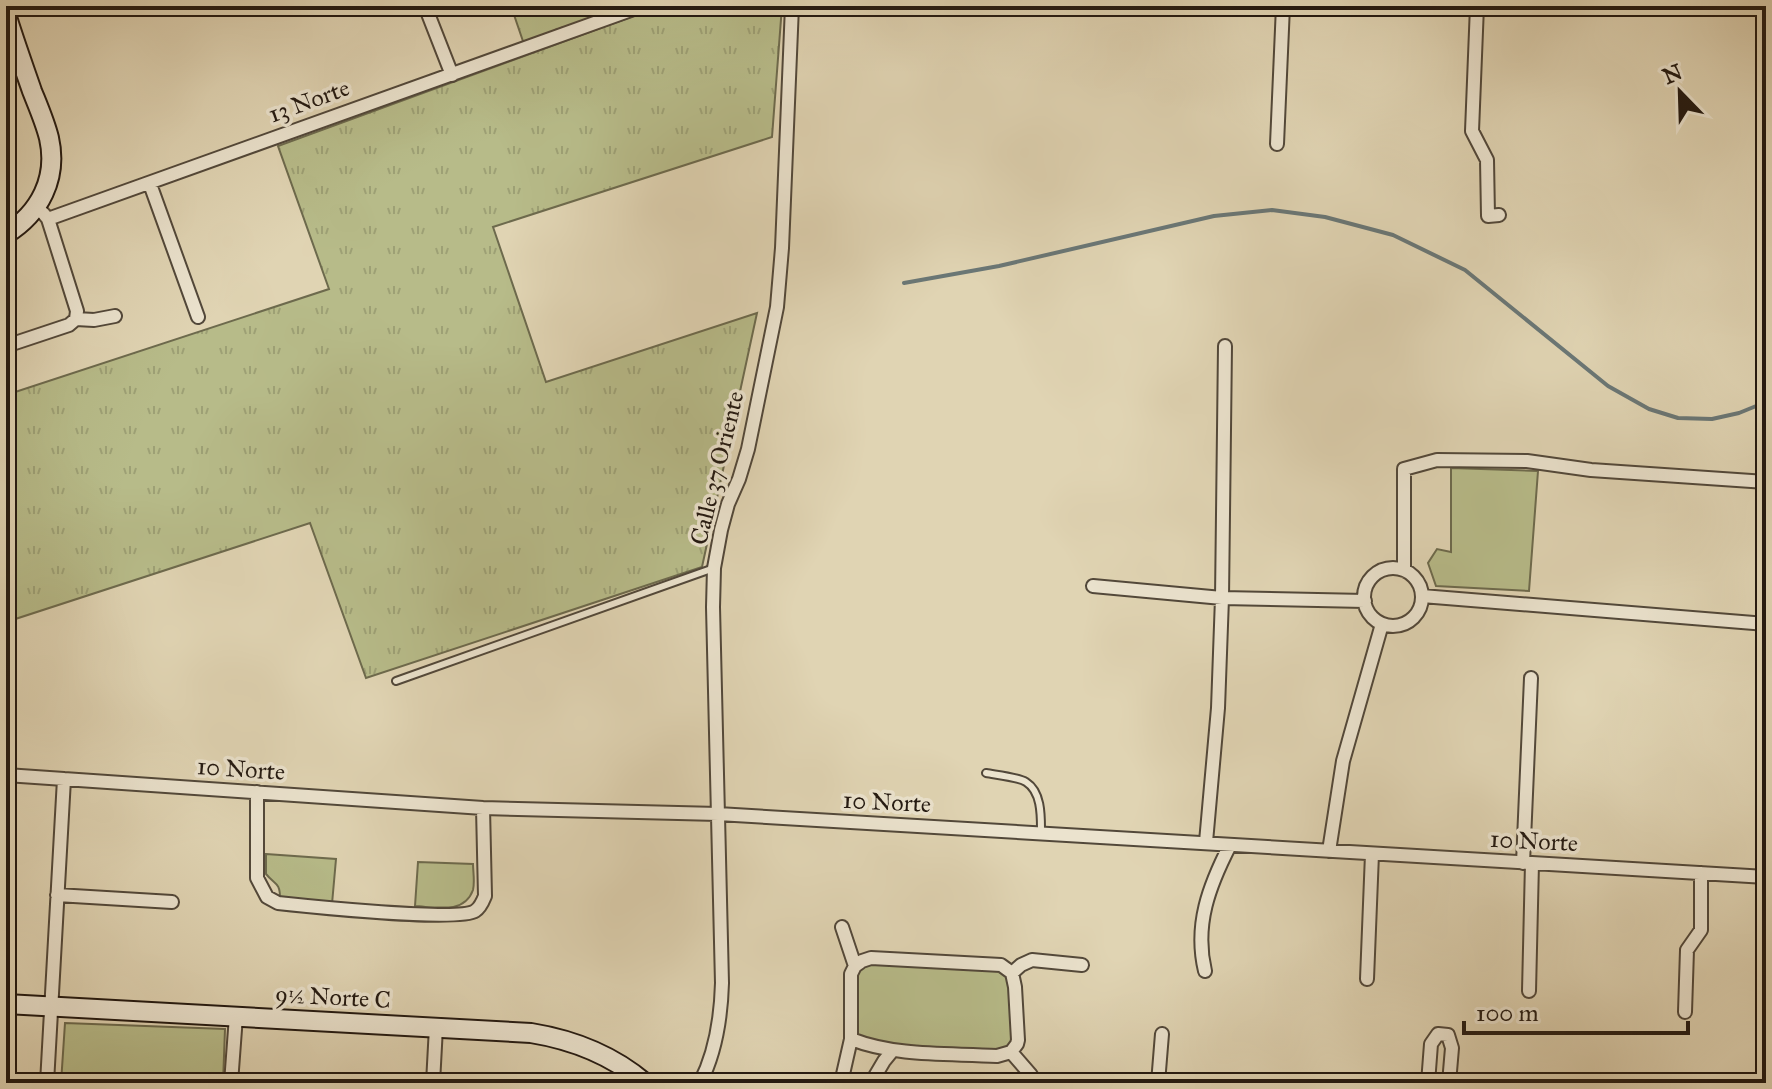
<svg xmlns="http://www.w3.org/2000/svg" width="1772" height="1089" viewBox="0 0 1772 1089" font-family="'IM FELL Great Primer',serif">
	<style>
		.grass { fill: url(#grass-tufts); stroke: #6d6a4d; stroke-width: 2 }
		.green { fill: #b7bb89; stroke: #6d6a4d; stroke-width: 2 }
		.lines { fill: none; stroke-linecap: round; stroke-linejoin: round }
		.stream { stroke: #6a7776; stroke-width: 4 }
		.lane-casing { stroke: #52483a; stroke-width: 10 }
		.street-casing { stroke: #52483a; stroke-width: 16 }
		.secondary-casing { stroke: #231911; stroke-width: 22 }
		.lane { stroke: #ebe3ce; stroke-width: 6 }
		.street { stroke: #ebe3ce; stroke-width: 12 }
		.secondary { stroke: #ebe3ce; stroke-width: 18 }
		.labels { text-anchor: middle; stroke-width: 7; stroke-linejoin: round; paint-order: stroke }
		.street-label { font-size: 24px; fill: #231911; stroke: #ebe3ce }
	</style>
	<defs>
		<pattern id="grass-tufts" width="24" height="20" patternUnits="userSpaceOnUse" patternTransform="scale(2)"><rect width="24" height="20" fill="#b7bb89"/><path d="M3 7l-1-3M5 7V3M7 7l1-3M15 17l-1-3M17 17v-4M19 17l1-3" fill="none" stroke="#9da075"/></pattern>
	</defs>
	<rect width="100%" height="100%" fill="#e0d4b3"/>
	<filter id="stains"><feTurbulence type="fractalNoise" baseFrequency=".0025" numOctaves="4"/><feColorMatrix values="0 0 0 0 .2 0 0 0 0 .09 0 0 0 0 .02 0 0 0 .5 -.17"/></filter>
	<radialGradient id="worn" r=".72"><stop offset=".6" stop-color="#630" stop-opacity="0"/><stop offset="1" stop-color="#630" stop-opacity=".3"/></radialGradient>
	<!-- grass -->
	<path class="grass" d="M 511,6 L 640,6 L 526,50 Z
		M 661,6 L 782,6 L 772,137 L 493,227 L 546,382 L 757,313 L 702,567 L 366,678 L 310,523 L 6,622 L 6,395 L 329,289 L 278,146 Z"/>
	<!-- green -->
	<path class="green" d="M 1451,468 L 1538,471 L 1529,591 L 1436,586 L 1428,563 L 1437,549 L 1451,552 Z
		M 266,854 L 336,859 L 332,904 L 280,898 C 280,882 275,885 266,874 Z
		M 418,862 L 473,864 C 473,871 475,882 473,890 C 464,915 435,907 415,906 Z
		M 862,961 L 1001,965 L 1012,973 L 1018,1040 L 1011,1052 L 893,1050 L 851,1039 L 855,966 Z
		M 65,1023 L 225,1029 L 223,1083 L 61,1083 Z"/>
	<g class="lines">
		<!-- stream -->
		<path class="stream" d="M 904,283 L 999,266 L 1214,216 L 1272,210 L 1325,217 L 1393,235 L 1465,270 L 1608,386 L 1649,409 L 1678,418 L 1712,419 L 1739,413 L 1766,402"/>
		<defs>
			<path id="lane" d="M 396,681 L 714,568
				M 986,773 C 997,775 1018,777 1026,782 C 1042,792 1041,817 1041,833"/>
			<path id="street" d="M 425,6 L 452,75
				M 1477,6 L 1472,131 L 1487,160 L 1488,216 L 1499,215
				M 1277,144 L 1283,6
				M 150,184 L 198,317
				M 1766,198 L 1766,209
				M 43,213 L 48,219 L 77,311 L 76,319
				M 48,219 L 642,6
				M 6,346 L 69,325 L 76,319 L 94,320 L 115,316
				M1364 597a29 29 0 1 1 58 0a29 29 0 1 1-58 0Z
				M 1404,570 L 1404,469 L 1437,460 L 1527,461 L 1591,470 L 1766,482
				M 1093,586 L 1222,598 L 1365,601
				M 1422,596 L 1766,624
				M 6,775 L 483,808 L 718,814 L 1766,877
				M 257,792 L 257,878 L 267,897 L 278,903 C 306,906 459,922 475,911 C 480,908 483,901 485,896 L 483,808
				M 1206,842 L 1218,708 L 1222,598 L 1225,346
				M 1329,851 L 1343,761 L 1382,624
				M 1523,863 L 1531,678
				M 57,895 L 172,902
				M 842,927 L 855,966
				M 855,966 L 862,961 L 871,958 L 1001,965 L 1012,973 L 1021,965 L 1032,960 L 1082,965
				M 1205,971 C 1194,925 1209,886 1230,845
				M 1367,979 L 1372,854
				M 1529,991 L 1532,863
				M 1685,1012 L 1687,950 L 1701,930 L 1701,873
				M 851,1039 C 897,1057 949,1053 997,1056 L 1011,1052
				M 1011,1052 L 1017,1044 L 1018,1040 L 1015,987 L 1012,973
				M 1011,1052 L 1031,1075
				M 47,1083 L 64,779
				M 231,1083 L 236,1016
				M 433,1083 L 436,1027
				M 700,1083 C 716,1052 721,1018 722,983 L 713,607 L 714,568 L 721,530 L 728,504 L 739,479 L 748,449 L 777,307 L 782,248 L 792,6
				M 841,1083 L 851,1039 L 851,974 L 855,966
				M 871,1083 L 884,1061 L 893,1050
				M 1158,1083 L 1162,1034
				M 1428,1083 L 1431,1044 L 1438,1034 L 1448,1035 L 1452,1048 L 1449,1083"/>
			<path id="secondary" d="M 6,14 C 14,40 23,65 32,91 C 38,106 45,122 49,138 C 58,178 40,213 6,234
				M 6,1004 L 531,1033 C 574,1040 612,1055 645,1083"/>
		</defs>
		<!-- lane casing -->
		<use href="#lane" class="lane-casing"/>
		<!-- street casing -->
		<use href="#street" class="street-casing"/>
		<!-- secondary casing -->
		<use href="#secondary" class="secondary-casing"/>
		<!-- lane -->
		<use href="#lane" class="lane"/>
		<!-- street -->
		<use href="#street" class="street"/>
		<!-- secondary -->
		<use href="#secondary" class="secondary"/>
	</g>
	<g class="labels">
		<!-- street labels -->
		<g class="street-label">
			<text transform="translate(309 101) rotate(-20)" y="8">13 Norte</text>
			<text transform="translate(717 468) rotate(-76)" y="8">Calle 37 Oriente</text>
			<text transform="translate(241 769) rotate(4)" y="8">10 Norte</text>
			<text transform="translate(887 802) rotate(3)" y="8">10 Norte</text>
			<text transform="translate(1534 841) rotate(3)" y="8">10 Norte</text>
			<text transform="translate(333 997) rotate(3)" y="8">9½ Norte C</text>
		</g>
	</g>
	<!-- margin -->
	<rect width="1772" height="1089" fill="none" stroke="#e0d4b3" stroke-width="32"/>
	<rect x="8" y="8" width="1756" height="1073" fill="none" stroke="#231911" stroke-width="4"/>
	<rect x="16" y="16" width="1740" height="1057" fill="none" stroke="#231911" stroke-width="2"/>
	<!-- north arrow -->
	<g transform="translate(1680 92) rotate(337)" stroke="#ebe3ce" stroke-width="6" paint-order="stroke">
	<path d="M0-6L14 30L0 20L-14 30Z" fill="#231911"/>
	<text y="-12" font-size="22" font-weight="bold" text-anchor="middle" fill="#231911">N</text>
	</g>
	<!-- scale -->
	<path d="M1464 1021v12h224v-12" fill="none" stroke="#231911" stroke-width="4"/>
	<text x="1476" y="1021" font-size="24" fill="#231911" stroke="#ebe3ce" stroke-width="6" paint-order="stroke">100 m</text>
	<rect width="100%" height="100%" filter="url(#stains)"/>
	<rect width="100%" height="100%" fill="url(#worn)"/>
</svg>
